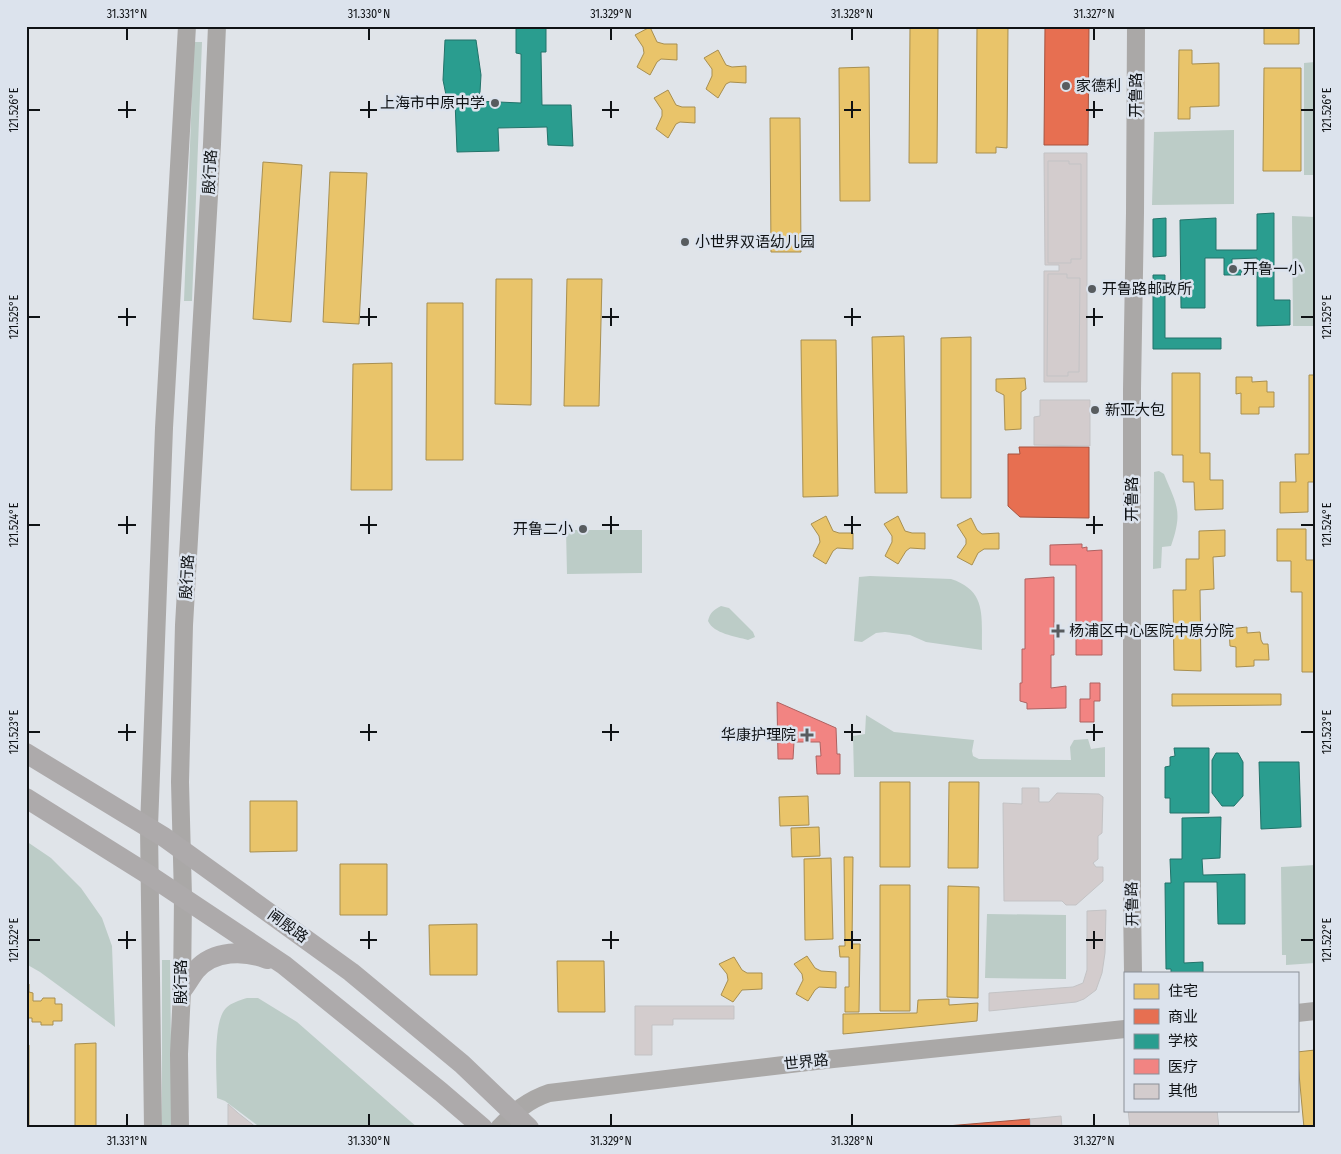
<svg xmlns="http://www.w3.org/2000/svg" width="1341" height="1154" viewBox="0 0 1341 1154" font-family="'Fira Sans Condensed','Noto Sans SC',sans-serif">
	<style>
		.green { fill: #bcccc7 }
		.homes { fill: #e9c46a; stroke: #a88f50 }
		.shops { fill: #e76f51; stroke: #a6533f }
		.schools { fill: #2a9d8f; stroke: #22736a }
		.health { fill: #f28482; stroke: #ae6261 }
		.building { fill: #d3cccd; stroke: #c3c3c5 }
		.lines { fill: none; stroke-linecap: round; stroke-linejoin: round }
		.secondary { stroke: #aaa8a7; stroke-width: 18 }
		.primary { stroke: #adaaab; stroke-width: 20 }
		.ticks { fill: none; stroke: #0f1215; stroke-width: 2 }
		.poi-dot { fill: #585c5f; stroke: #dce3ed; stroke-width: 2 }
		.labels { text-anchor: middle; stroke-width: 5; stroke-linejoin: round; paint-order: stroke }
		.poi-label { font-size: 15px; fill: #0f1215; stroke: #dce3ed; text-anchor: start }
		.street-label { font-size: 15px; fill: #0f1215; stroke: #dce3ed }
		.neatline { fill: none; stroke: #0f1215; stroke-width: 2 }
		.ticks-label { font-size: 12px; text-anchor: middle; fill: #0f1215 }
	</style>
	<rect width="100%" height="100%" fill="#e0e4e9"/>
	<!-- green -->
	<path class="green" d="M 194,42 L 202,42 L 192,301 L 184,301 Z
		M 1315,62 L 1315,175 L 1304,175 L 1304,63 Z
		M 1234,130 L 1234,204 L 1152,205 L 1154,132 Z
		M 1292,216 L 1315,217 L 1315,326 L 1293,326 Z
		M 1159,471 L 1164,474 C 1177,506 1183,511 1171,546 L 1162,547 L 1161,568 L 1153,569 L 1154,472 Z
		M 566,530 L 642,530 L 642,573 L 567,574 Z
		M 870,576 L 951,579 C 988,591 981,618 982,650 L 926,642 L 910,635 L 885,632 L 876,633 L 862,642 L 854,641 L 859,577 Z
		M 721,606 L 729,608 L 753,632 L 755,637 L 748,640 C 735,636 714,634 708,621 C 710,613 713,610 721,606 Z
		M 866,715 L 894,732 L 974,740 L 972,751 L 973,756 L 979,759 L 1071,760 L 1070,747 L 1074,740 L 1088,739 L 1091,749 L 1105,747 L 1105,777 L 854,777 L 853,736 L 865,734 Z
		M 26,841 L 51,858 L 81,888 L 102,918 L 112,946 L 115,1027 L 40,972 L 26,964 Z
		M 1315,865 L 1315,963 L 1286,965 L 1286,955 L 1282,955 L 1281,867 Z
		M 987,914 L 1066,915 L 1066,979 L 985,978 Z
		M 162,960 L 170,960 L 172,1128 L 162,1128 Z
		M 247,998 L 258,998 L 297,1022 L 418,1128 L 261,1128 L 225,1101 L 217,1098 C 217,1078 212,1022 226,1008 C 231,1003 240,1000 247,998 Z"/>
	<!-- homes -->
	<path class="homes" d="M 977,26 L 1008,26 L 1007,148 L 996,147 L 996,153 L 976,153 Z
		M 1264,26 L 1299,26 L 1299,44 L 1264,44 Z
		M 650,27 L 657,42 L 664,44 L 677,44 L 677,60 L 661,59 L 657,62 L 650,75 L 637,67 L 644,53 L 643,47 L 635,35 Z
		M 910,27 L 938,27 L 937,163 L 909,163 Z
		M 718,50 L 726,65 L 732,67 L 746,66 L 746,83 L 730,82 L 726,84 L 718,98 L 706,89 L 712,76 L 712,69 L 704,58 Z
		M 1179,50 L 1192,50 L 1192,64 L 1219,63 L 1219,106 L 1190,107 L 1190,119 L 1178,119 Z
		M 869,67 L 870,201 L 840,201 L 839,68 Z
		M 1264,68 L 1301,68 L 1301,171 L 1263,171 Z
		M 668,90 L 676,105 L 682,107 L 695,107 L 695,123 L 680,122 L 676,124 L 668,138 L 656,129 L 662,116 L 662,110 L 654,98 Z
		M 770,118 L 800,118 L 801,252 L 771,252 Z
		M 263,162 L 302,165 L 291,322 L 253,319 Z
		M 330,172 L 367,173 L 359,324 L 323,322 Z
		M 496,279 L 532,279 L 531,405 L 495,404 Z
		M 567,279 L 602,279 L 599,406 L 564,406 Z
		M 427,303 L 463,303 L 463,460 L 426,460 Z
		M 904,336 L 907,493 L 875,493 L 872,337 Z
		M 971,337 L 971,498 L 941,498 L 941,338 Z
		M 801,340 L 836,340 L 838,496 L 803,497 Z
		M 392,363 L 392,490 L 351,490 L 353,364 Z
		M 1172,373 L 1200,373 L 1200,453 L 1210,453 L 1210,480 L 1223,480 L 1223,509 L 1195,510 L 1194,482 L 1183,482 L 1183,455 L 1172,455 Z
		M 1309,375 L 1315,375 L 1315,482 L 1308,482 L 1308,512 L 1280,513 L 1280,482 L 1296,482 L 1295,454 L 1309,454 Z
		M 1236,377 L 1252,377 L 1252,382 L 1267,381 L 1267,392 L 1274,392 L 1274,407 L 1259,407 L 1259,414 L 1241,414 L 1241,393 L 1236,394 Z
		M 1025,378 L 1026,389 L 1021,392 L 1021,429 L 1005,430 L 1004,395 L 996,391 L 996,379 Z
		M 826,516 L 833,531 L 839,533 L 853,533 L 853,549 L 837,548 L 833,551 L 826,564 L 813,556 L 820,542 L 819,536 L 811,524 Z
		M 898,516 L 905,531 L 912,533 L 925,533 L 925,549 L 910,548 L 906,551 L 898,564 L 885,556 L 892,542 L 892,536 L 884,524 Z
		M 971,518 L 977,530 L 982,534 L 999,533 L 999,549 L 984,549 L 978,553 L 972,565 L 957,557 L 966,544 L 966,539 L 957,525 Z
		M 1277,529 L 1306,529 L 1306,560 L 1315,560 L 1315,672 L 1302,672 L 1302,592 L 1291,592 L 1291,561 L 1277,561 Z
		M 1225,530 L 1225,556 L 1213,557 L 1214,589 L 1200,590 L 1201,671 L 1174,670 L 1173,590 L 1186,590 L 1186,559 L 1199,559 L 1199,531 Z
		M 1247,627 L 1247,633 L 1260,632 L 1261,640 L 1263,644 L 1268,644 L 1269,660 L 1254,660 L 1254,666 L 1236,667 L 1236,647 L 1230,646 L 1229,629 Z
		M 1172,694 L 1281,694 L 1281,705 L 1172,706 Z
		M 880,782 L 910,782 L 910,867 L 880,867 Z
		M 949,782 L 979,782 L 978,868 L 948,868 Z
		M 808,796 L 809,825 L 780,826 L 779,797 Z
		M 250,801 L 297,801 L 297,851 L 250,852 Z
		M 819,827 L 820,856 L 792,857 L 791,828 Z
		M 844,857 L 853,857 L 852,944 L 860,944 L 859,1012 L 845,1012 L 845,987 L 849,987 L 849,957 L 840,957 L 839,946 L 845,946 Z
		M 831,858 L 833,939 L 805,940 L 804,859 Z
		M 340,864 L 387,864 L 387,915 L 340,915 Z
		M 880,885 L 910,885 L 910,1011 L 880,1011 Z
		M 948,886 L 979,887 L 978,998 L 947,997 Z
		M 477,924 L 477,975 L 430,975 L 429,925 Z
		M 807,956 L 815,968 L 821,971 L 836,972 L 836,988 L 819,987 L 815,990 L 808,1001 L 796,994 L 803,980 L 802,974 L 794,964 Z
		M 734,957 L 742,970 L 747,973 L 762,973 L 762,989 L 742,990 L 733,1002 L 721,995 L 728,980 L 727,974 L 719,964 Z
		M 557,961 L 604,961 L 605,1012 L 558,1012 Z
		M 26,984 L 29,984 L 29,992 L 33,993 L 33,1001 L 41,1001 L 43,998 L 55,998 L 55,1004 L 62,1004 L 62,1021 L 53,1021 L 53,1025 L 41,1025 L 41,1022 L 32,1022 L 32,1018 L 26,1018 Z
		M 949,999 L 949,1005 L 978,1003 L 977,1021 L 843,1034 L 843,1014 L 917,1013 L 918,1000 Z
		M 96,1043 L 96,1128 L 75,1128 L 75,1044 Z
		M 26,1045 L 29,1045 L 29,1128 L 26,1128 Z
		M 1315,1050 L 1315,1128 L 1304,1128 L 1297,1052 Z"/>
	<!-- shops -->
	<path class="shops" d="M 1045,26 L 1089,26 L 1088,145 L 1044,145 Z
		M 1019,447 L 1089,447 L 1089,518 L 1020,517 L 1008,506 L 1008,454 L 1020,454 Z
		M 1030,1119 L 1031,1128 L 947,1128 L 947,1126 Z"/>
	<!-- schools -->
	<path class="schools" d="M 516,26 L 546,26 L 546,52 L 541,52 L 542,105 L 571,105 L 573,146 L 548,145 L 547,127 L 498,128 L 499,151 L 457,152 L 455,101 L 447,100 L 443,80 L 445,40 L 476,40 L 481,75 L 480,92 L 476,101 L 521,103 L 521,54 L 516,53 Z
		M 1274,213 L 1274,300 L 1290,300 L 1290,325 L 1257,326 L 1257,258 L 1232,259 L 1232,270 L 1242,270 L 1241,275 L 1224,275 L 1224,258 L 1205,258 L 1205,308 L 1181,308 L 1180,220 L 1216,218 L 1216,250 L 1257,250 L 1257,214 Z
		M 1166,218 L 1166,256 L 1153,257 L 1153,219 Z
		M 1153,275 L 1165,275 L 1165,338 L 1221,338 L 1221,349 L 1153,349 Z
		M 1174,748 L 1209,748 L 1209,813 L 1170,813 L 1170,798 L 1165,798 L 1165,767 L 1170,766 L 1170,757 L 1175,756 Z
		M 1216,753 L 1238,753 L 1243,762 L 1243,796 L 1234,806 L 1222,806 L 1212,793 L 1212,760 Z
		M 1259,762 L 1299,762 L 1301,827 L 1261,829 Z
		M 1221,817 L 1220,858 L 1202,859 L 1203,875 L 1245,874 L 1245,924 L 1218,924 L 1217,882 L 1184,882 L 1184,963 L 1203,962 L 1203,973 L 1171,973 L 1171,969 L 1166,969 L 1165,883 L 1171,883 L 1170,859 L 1182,859 L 1182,818 Z"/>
	<!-- health -->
	<path class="health" d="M 1082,544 L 1082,548 L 1087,547 L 1087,551 L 1102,550 L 1102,655 L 1076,655 L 1076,565 L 1050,565 L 1050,545 Z
		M 1054,577 L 1054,655 L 1051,655 L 1051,688 L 1066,686 L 1066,708 L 1027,709 L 1027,703 L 1020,701 L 1020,683 L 1022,683 L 1022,649 L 1025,649 L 1025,579 Z
		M 1090,683 L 1100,683 L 1100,701 L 1094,701 L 1094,722 L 1080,722 L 1080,699 L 1090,699 Z
		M 777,702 L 836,728 L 837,754 L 840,754 L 840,774 L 817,774 L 816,756 L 821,756 L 820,742 L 794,742 L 793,759 L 778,759 Z"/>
	<!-- building -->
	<path class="building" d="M 1044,153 L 1087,153 L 1087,382 L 1044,382 L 1044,271 L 1059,271 L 1059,265 L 1045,265 Z
		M 1048,161 L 1069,161 L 1069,164 L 1081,164 L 1081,259 L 1071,259 L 1071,263 L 1048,263 Z
		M 1048,274 L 1067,274 L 1067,278 L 1080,278 L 1079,372 L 1068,372 L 1068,376 L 1047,376 Z
		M 1040,400 L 1090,400 L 1090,446 L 1034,445 L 1034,417 L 1040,416 Z
		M 1022,788 L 1039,788 L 1039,802 L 1049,802 L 1057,793 L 1099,794 L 1103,797 L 1102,833 L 1098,836 L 1098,859 L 1093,863 L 1096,867 L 1103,867 L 1103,881 L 1076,905 L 1066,905 L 1062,901 L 1004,901 L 1003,803 L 1022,804 Z
		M 1106,910 L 1105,953 L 1102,973 L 1096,990 L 1084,999 L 1076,1002 L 989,1011 L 989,993 L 1073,987 L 1083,983 L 1087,970 L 1087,911 Z
		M 635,1006 L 734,1006 L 734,1019 L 673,1019 L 673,1025 L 652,1025 L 652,1055 L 635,1055 Z
		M 228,1104 L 238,1113 L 257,1128 L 228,1128 Z
		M 1128,1110 L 1217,1110 L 1219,1128 L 1130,1128 Z
		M 1061,1116 L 1062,1128 L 1031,1128 L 1030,1119 Z"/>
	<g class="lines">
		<!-- secondary -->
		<path class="secondary" d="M 1133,973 L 1132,901 L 1132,389 L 1135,213 L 1136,26
			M 1297,1013 L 1315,1011
			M 153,1128 L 149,827 L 164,428 L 187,26
			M 180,1128 L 179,1054 L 182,990 L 183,897 L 180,782 L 184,625 L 212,144 L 217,26
			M 499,1128 C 514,1112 528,1100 549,1093 L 833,1059 L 1125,1029"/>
		<!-- primary -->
		<path class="primary" d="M 26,753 L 164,837 L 351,972 L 462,1064 L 529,1128
			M 26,798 L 149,875 L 284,965 L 441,1092 L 483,1128
			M 182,990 C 187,984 191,976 196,970 C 214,950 244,950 267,959"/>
	</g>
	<!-- ticks -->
	<path class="ticks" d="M 127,28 L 127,40M 369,28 L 369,40M 611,28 L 611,40M 852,28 L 852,40M 1094,28 L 1094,40M 127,101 L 127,118M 369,101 L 369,118M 611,101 L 611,118M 852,101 L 852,118M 1094,101 L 1094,118M 28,110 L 40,110M 118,110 L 136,110M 360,110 L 377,110M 602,110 L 619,110M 844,110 L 861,110M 1086,110 L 1103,110M 1301,110 L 1314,110M 127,308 L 127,326M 369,308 L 369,326M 611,308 L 611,326M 852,308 L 852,326M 1094,308 L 1094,326M 28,317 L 40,317M 118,317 L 136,317M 360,317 L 377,317M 602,317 L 619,317M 844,317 L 861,317M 1086,317 L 1103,317M 1301,317 L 1314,317M 127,516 L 127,534M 369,516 L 369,534M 611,516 L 611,534M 852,516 L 852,534M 1094,516 L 1094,534M 28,525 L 40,525M 118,525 L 136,525M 360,525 L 377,525M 602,525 L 619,525M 844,525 L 861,525M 1086,525 L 1103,525M 1301,525 L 1314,525M 127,724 L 127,741M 369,724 L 369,741M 611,724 L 611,741M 852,724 L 852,741M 1094,724 L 1094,741M 28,732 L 40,732M 118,732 L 136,732M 360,732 L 377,732M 602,732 L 619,732M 844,732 L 861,732M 1086,732 L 1103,732M 1301,732 L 1314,732M 127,931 L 127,949M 369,931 L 369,949M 611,931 L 611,949M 852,931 L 852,949M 1094,931 L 1094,949M 28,940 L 40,940M 118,940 L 136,940M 360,940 L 377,940M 602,940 L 619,940M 844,940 L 861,940M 1086,940 L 1103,940M 1301,940 L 1314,940M 127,1114 L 127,1126M 369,1114 L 369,1126M 611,1114 L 611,1126M 852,1114 L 852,1126M 1094,1114 L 1094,1126"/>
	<!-- markers -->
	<g class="poi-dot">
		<circle cx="1066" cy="86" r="5"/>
		<circle cx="495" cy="103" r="5"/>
		<circle cx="685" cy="242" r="5"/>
		<circle cx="1233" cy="269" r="5"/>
		<circle cx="1092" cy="289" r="5"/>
		<circle cx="1095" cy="410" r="5"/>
		<circle cx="583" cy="529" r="5"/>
		<path d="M1055.5 623.5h5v5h5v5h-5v5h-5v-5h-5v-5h5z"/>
		<path d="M804.5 727.5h5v5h5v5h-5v5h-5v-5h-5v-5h5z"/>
	</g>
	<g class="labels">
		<!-- poi labels -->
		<g class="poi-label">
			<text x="1076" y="91">家德利</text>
			<text x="485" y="108" text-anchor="end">上海市中原中学</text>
			<text x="695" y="247">小世界双语幼儿园</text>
			<text x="1243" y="274">开鲁一小</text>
			<text x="1102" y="294">开鲁路邮政所</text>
			<text x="1105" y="415">新亚大包</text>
			<text x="573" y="534" text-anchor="end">开鲁二小</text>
			<text x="1069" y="636">杨浦区中心医院中原分院</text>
			<text x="796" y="740" text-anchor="end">华康护理院</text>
		</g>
		<!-- street labels -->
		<g class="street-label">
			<text transform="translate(1136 95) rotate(-90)" y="5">开鲁路</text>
			<text transform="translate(210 172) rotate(-87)" y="5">殷行路</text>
			<text transform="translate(1132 499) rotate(-90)" y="5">开鲁路</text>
			<text transform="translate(187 577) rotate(-87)" y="5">殷行路</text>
			<text transform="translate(1132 904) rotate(-91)" y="5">开鲁路</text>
			<text transform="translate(288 926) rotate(36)" y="5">闸殷路</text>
			<text transform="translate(181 982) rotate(-90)" y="5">殷行路</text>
			<text transform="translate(806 1062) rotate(-6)" y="5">世界路</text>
		</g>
	</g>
	<!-- border -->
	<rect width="1341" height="1154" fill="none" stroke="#dce3ed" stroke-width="55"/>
	<!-- legend -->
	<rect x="1124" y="972" width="175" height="140" fill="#dce3ed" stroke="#8a8f97"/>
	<rect x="1134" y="984" width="25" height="15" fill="#e9c46a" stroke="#8a8f97"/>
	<text x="1168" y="996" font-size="15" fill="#0f1215">住宅</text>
	<rect x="1134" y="1009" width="25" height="15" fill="#e76f51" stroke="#8a8f97"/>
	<text x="1168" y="1022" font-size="15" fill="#0f1215">商业</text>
	<rect x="1134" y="1034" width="25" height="15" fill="#2a9d8f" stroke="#8a8f97"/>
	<text x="1168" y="1046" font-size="15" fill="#0f1215">学校</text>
	<rect x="1134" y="1059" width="25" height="15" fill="#f28482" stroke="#8a8f97"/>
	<text x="1168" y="1072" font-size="15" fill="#0f1215">医疗</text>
	<rect x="1134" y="1084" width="25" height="15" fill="#d3cccd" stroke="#8a8f97"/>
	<text x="1168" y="1096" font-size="15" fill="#0f1215">其他</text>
	<rect x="28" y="28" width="1286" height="1098" class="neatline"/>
	<g class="ticks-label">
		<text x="127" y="18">31.331°N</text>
		<text x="369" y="18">31.330°N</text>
		<text x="611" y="18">31.329°N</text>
		<text x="852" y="18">31.328°N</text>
		<text x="1094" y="18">31.327°N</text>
		<text transform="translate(1327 110) rotate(-90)" y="4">121.526°E</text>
		<text transform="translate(14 110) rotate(-90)" y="4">121.526°E</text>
		<text transform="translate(1327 317) rotate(-90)" y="4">121.525°E</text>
		<text transform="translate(14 317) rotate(-90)" y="4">121.525°E</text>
		<text transform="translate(1327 525) rotate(-90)" y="4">121.524°E</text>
		<text transform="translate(14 525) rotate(-90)" y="4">121.524°E</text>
		<text transform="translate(1327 732) rotate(-90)" y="4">121.523°E</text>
		<text transform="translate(14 732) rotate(-90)" y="4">121.523°E</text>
		<text transform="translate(1327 940) rotate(-90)" y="4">121.522°E</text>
		<text transform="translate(14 940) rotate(-90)" y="4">121.522°E</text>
		<text x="127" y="1145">31.331°N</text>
		<text x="369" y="1145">31.330°N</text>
		<text x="611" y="1145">31.329°N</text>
		<text x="852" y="1145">31.328°N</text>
		<text x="1094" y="1145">31.327°N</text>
	</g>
</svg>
